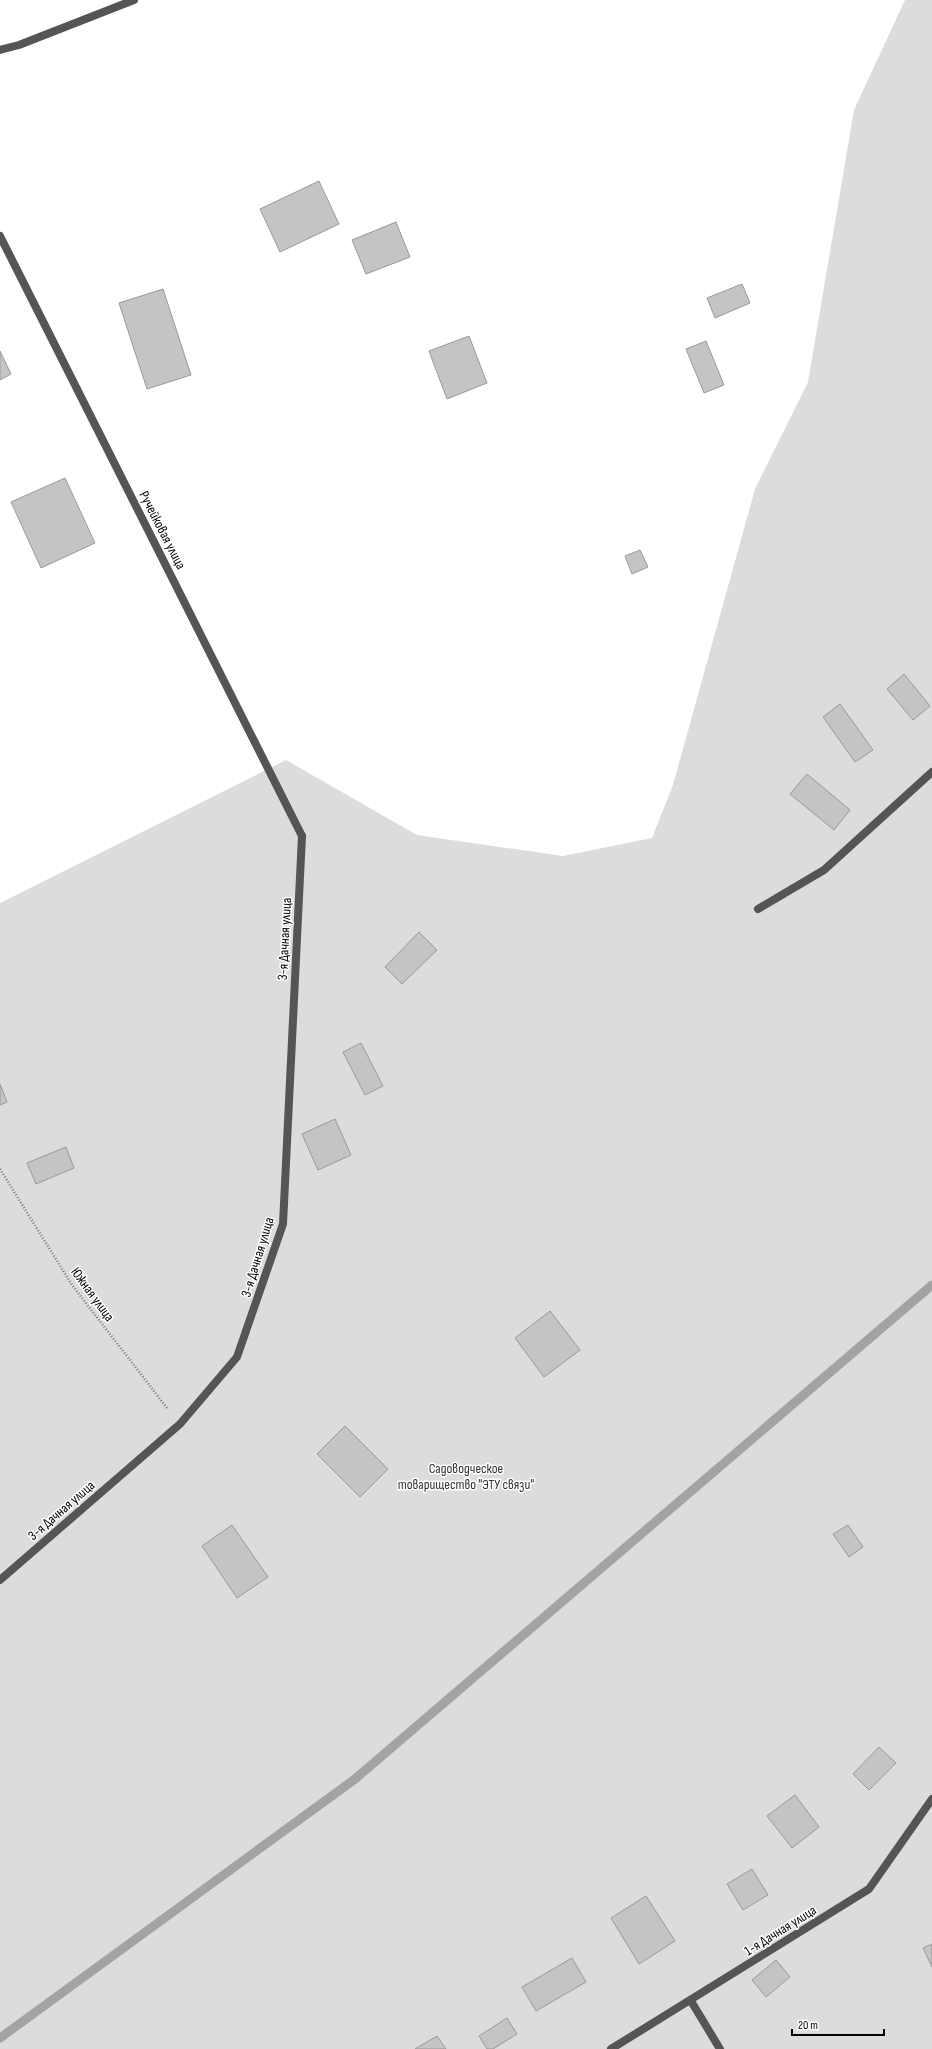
<svg xmlns="http://www.w3.org/2000/svg" width="932" height="2049" viewBox="0 0 932 2049" font-family="'Sofia Sans Condensed',sans-serif">
	<style>
		.green { fill: #dcdcdc }
		.lines { fill: none; stroke-linecap: round; stroke-linejoin: round }
		.stream { stroke: #a3a3a3; stroke-width: 9 }
		.building { fill: #c4c4c4; stroke: #999 }
		.path { stroke: #777; stroke-width: 2.5; stroke-dasharray: 1 2; stroke-linecap: butt }
		.service { stroke: #555; stroke-width: 8 }
		.minor { stroke: #555; stroke-width: 8 }
		.labels { text-anchor: middle; stroke-width: 3; stroke-linejoin: round; paint-order: stroke }
		.street-label { font-size: 14px; fill: #000; stroke: #fff }
		.park-label { font-size: 14px; fill: #333; stroke: #fff }
	</style>
	<rect width="100%" height="100%" fill="#fff"/>
	<!-- green -->
	<path class="green" d="M 905,0 L 932,0 L 932,2049 L 0,2049 L 0,903 L 286,760 L 417,835 L 563,856 L 652,838 L 673,785 L 755,489 L 808,382 L 854,110 Z"/>
	<g class="lines">
		<!-- stream -->
		<path class="stream" d="M 0,2038 L 355,1779 L 932,1285"/>
	</g>
	<!-- building -->
	<path class="building" d="M 319,181 L 339,224 L 280,252 L 260,209 Z
		M 396,222 L 410,257 L 366,274 L 352,240 Z
		M 742,284 L 750,303 L 715,318 L 707,298 Z
		M 163,289 L 191,375 L 147,389 L 119,303 Z
		M 469,336 L 487,383 L 447,399 L 429,351 Z
		M 706,341 L 724,385 L 704,393 L 686,349 Z
		M 0,351 L 11,374 L 0,380 Z
		M 65,478 L 95,543 L 41,568 L 11,502 Z
		M 640,550 L 648,567 L 632,574 L 625,556 Z
		M 904,674 L 930,706 L 913,720 L 887,689 Z
		M 840,704 L 873,750 L 855,762 L 823,717 Z
		M 807,774 L 850,810 L 834,830 L 790,794 Z
		M 419,932 L 437,950 L 402,984 L 385,967 Z
		M 361,1043 L 383,1086 L 365,1095 L 343,1052 Z
		M 0,1084 L 7,1102 L 0,1105 Z
		M 335,1119 L 351,1155 L 318,1170 L 302,1134 Z
		M 66,1147 L 74,1168 L 36,1184 L 27,1163 Z
		M 550,1311 L 580,1350 L 544,1377 L 515,1338 Z
		M 345,1426 L 388,1469 L 360,1497 L 317,1454 Z
		M 232,1525 L 268,1577 L 237,1598 L 202,1546 Z
		M 848,1525 L 863,1547 L 849,1557 L 833,1534 Z
		M 879,1747 L 896,1763 L 869,1790 L 853,1774 Z
		M 795,1795 L 819,1827 L 792,1848 L 767,1816 Z
		M 752,1869 L 768,1895 L 743,1910 L 727,1884 Z
		M 646,1896 L 675,1941 L 639,1964 L 611,1918 Z
		M 932,1944 L 932,1967 L 923,1948 Z
		M 572,1958 L 586,1982 L 536,2011 L 522,1987 Z
		M 776,1960 L 790,1977 L 766,1997 L 752,1980 Z
		M 507,2018 L 517,2034 L 493,2049 L 487,2049 L 479,2036 Z
		M 437,2036 L 446,2049 L 415,2049 Z"/>
	<g class="lines">
		<!-- path -->
		<path class="path" d="M 0,1169 L 72,1285 L 167,1408"/>
		<!-- service -->
		<path class="service" d="M 0,50 L 19,45 L 134,0
			M 758,909 L 824,870 L 932,772
			M 0,1580 L 180,1424 L 237,1357 L 283,1224 L 302,836
			M 611,2049 L 869,1889 L 932,1799"/>
		<!-- minor -->
		<path class="minor" d="M 0,236 L 302,836
			M 691,2001 L 720,2049"/>
	</g>
	<g class="labels">
		<!-- street labels -->
		<g class="street-label">
			<text transform="translate(163 530) rotate(63)" y="5">Ручейковая улица</text>
			<text transform="translate(284 939) rotate(-87)" y="5">3-я Дачная улица</text>
			<text transform="translate(257 1257) rotate(-73)" y="5">3-я Дачная улица</text>
			<text transform="translate(93 1294) rotate(54)" y="5">Южная улица</text>
			<text transform="translate(61 1510) rotate(-41)" y="5">3-я Дачная улица</text>
			<text transform="translate(780 1930) rotate(-32)" y="5">1-я Дачная улица</text>
		</g>
		<!-- park labels -->
		<g class="park-label">
			<text x="466" y="1473">Садоводческое<tspan x="466" dy="16">товарищество "ЭТУ связи"</tspan></text>
		</g>
	</g>
	<!-- scale -->
	<path d="M792 2029v6h92v-6" fill="none" stroke="#000000" stroke-width="2"/>
	<text x="798" y="2029" font-size="12" fill="#000000" stroke="#ffffff" stroke-width="3" paint-order="stroke">20 m</text>
</svg>
